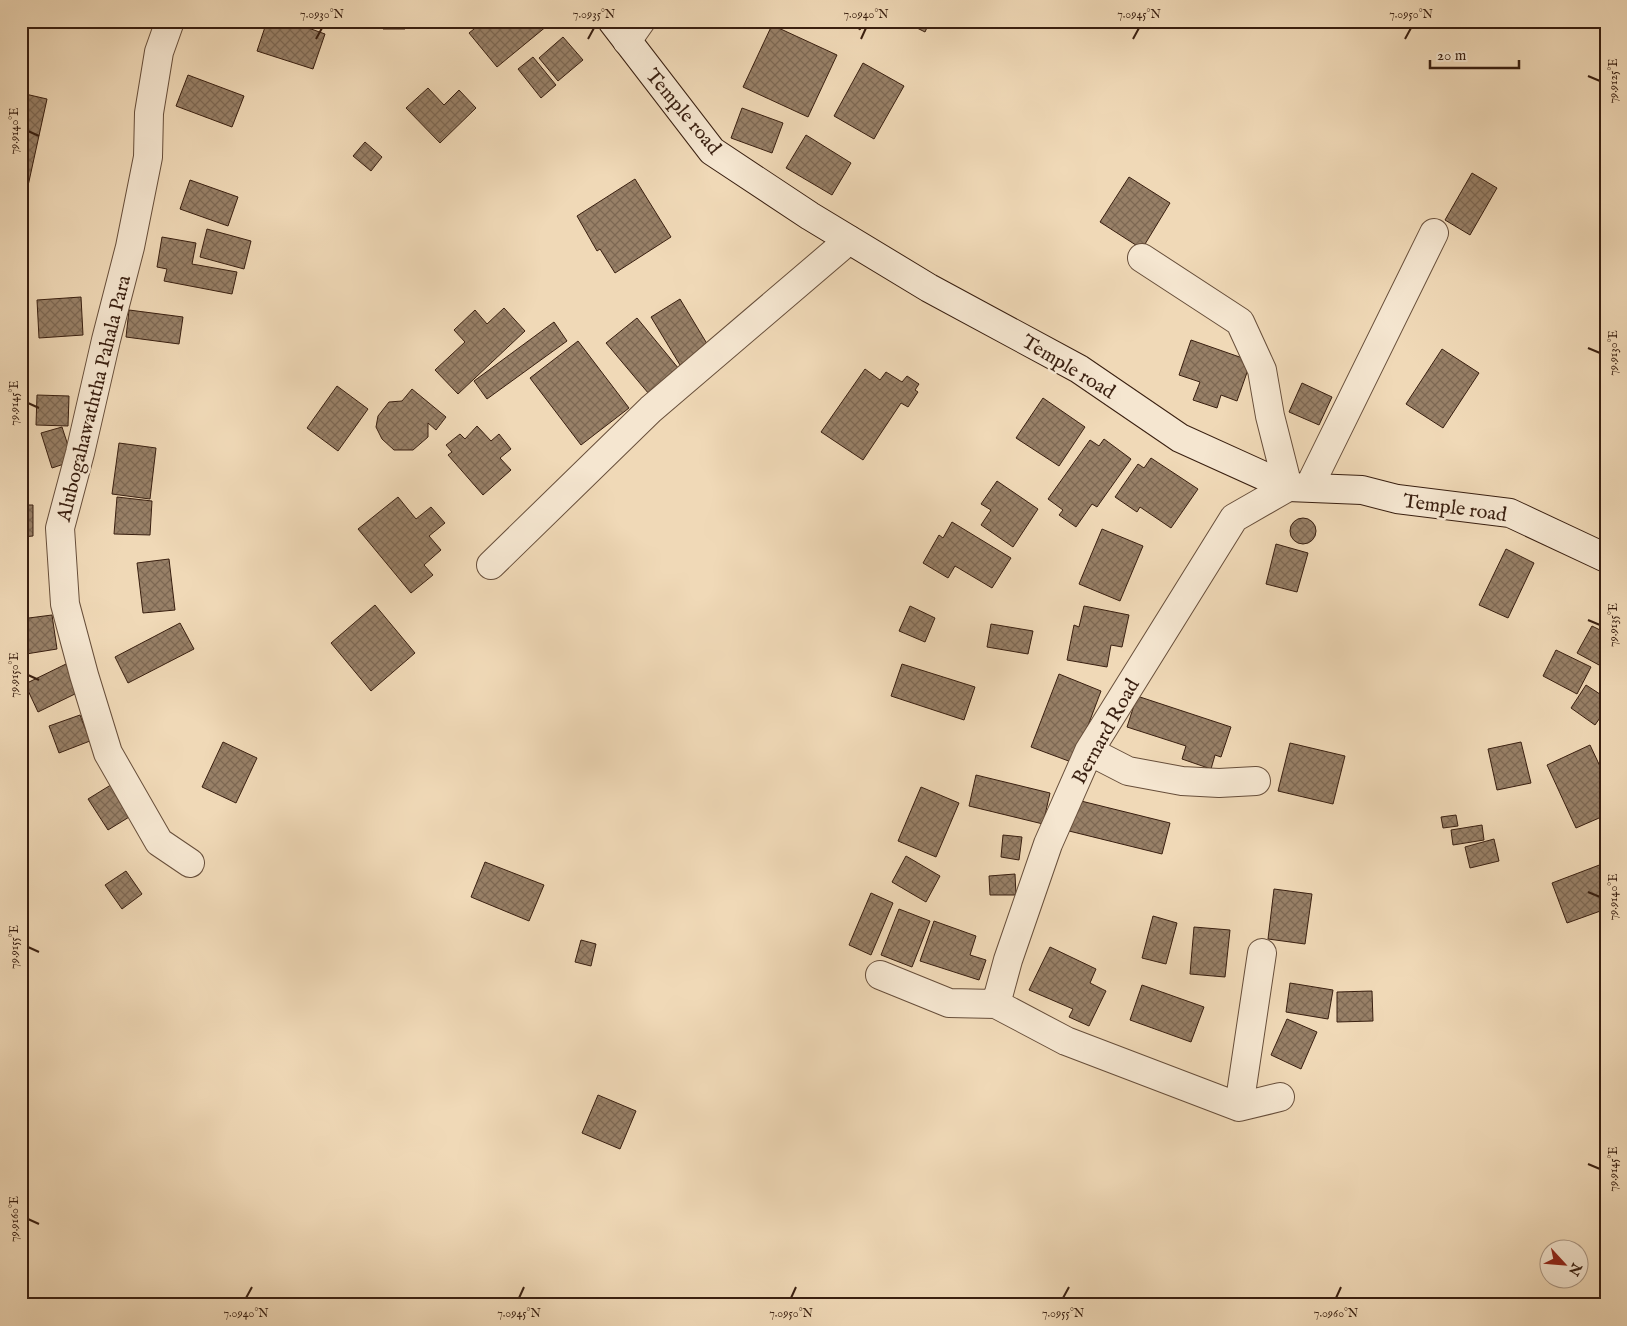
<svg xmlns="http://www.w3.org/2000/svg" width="1627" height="1326" viewBox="0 0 1627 1326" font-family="'IM FELL English',serif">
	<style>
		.building { fill: url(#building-cross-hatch); stroke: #391f10 }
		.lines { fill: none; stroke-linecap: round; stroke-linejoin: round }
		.street-casing { stroke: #674e3a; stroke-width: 30 }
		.secondary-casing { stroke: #391f10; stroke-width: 30 }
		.street { stroke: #f5e6d0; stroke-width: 28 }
		.secondary { stroke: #f5e6d0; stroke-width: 28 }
		.ticks { fill: none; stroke: #391f10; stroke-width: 2 }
		.labels { text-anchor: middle; stroke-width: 5; stroke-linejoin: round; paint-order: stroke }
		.street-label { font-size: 20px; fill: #391f10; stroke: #f5e6d0 }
		.neatline { fill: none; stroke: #391f10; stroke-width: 2 }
		.ticks-label { font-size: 12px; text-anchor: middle; fill: #391f10 }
	</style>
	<defs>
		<pattern id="building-cross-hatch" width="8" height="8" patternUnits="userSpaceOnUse" patternTransform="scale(1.25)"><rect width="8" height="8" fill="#988067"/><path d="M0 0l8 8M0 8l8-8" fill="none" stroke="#7d6853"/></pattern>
	</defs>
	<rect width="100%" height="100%" fill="#f0d9b7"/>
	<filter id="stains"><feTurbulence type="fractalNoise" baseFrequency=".004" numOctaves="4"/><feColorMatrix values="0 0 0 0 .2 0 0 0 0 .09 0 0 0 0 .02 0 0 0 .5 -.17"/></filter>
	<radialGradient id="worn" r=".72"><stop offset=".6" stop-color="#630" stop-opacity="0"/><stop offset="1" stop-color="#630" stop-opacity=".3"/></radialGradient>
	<!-- building -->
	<path class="building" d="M 267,21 L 289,21 L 325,34 L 313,69 L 257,51 Z
		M 383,21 L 405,21 L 405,29 L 383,29 Z
		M 484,21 L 553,21 L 497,67 L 469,33 Z
		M 848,21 L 865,21 L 860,30 Z
		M 903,21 L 930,21 L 925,32 Z
		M 772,25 L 837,55 L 808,117 L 743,87 Z
		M 563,37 L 583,60 L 558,81 L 539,58 Z
		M 533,57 L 556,85 L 541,98 L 518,69 Z
		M 863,63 L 904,86 L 874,139 L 834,116 Z
		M 188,75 L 244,96 L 232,127 L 176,106 Z
		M 428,88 L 444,105 L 459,90 L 476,108 L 440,143 L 406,108 Z
		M 21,93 L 47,99 L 26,195 L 21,194 Z
		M 742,108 L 783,123 L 772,153 L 731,138 Z
		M 806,135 L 851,163 L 832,195 L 786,168 Z
		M 365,142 L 382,157 L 371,171 L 353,156 Z
		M 1472,173 L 1497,188 L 1470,235 L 1445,220 Z
		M 1129,177 L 1170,203 L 1142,249 L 1100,222 Z
		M 635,179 L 671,237 L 615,273 L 600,249 L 597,251 L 577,216 Z
		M 190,180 L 238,197 L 228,226 L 180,209 Z
		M 207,229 L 251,241 L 244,269 L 200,257 Z
		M 162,237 L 196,243 L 192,264 L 237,272 L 232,294 L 164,281 L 167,269 L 157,267 Z
		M 81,297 L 83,335 L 39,338 L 37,300 Z
		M 680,299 L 709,347 L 680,365 L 651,317 Z
		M 504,308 L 525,331 L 458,394 L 435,370 L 465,342 L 454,330 L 475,310 L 487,324 Z
		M 129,310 L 183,317 L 179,344 L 126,337 Z
		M 637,318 L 679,369 L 649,394 L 606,343 Z
		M 554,322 L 567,341 L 487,399 L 474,381 Z
		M 1191,340 L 1251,361 L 1237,401 L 1221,395 L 1217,408 L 1193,400 L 1200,382 L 1179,375 Z
		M 578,341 L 629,408 L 581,445 L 530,378 Z
		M 1442,349 L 1479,373 L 1443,428 L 1406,404 Z
		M 865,369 L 880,380 L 886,372 L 902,382 L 907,376 L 919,384 L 915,390 L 918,392 L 908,407 L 901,403 L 863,460 L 821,432 Z
		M 1302,383 L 1332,397 L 1319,425 L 1289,412 Z
		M 337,386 L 368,409 L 338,451 L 307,428 Z
		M 412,389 L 446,417 L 436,430 L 428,423 L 428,437 L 413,450 L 394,450 L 382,439 L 376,427 L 378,416 L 389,402 L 402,401 Z
		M 37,395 L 69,396 L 68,426 L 36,425 Z
		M 1043,398 L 1085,427 L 1059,466 L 1016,438 Z
		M 477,426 L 491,441 L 499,434 L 511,449 L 500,458 L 511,470 L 483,495 L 448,455 L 452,452 L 446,445 L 460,434 L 465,439 Z
		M 62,427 L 73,461 L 52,468 L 41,433 Z
		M 1104,439 L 1131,459 L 1097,507 L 1092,504 L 1076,527 L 1059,515 L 1063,510 L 1048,499 L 1090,440 L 1099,446 Z
		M 119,443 L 156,448 L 150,499 L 112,494 Z
		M 1151,458 L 1198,489 L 1171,528 L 1140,507 L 1137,512 L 1115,497 L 1138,464 L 1144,468 Z
		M 997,481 L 1038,509 L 1013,547 L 981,525 L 991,510 L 981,504 Z
		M 117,497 L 152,501 L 150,535 L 114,534 Z
		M 398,497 L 416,519 L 431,507 L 445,523 L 429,536 L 441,550 L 424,565 L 433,575 L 411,593 L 358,529 Z
		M 21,505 L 33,505 L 33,536 L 21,537 Z
		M1290 531a13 13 0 1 1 26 0a13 13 0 1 1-26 0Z
		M 952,522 L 1011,558 L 992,588 L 955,566 L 948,578 L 923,563 L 939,535 L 943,538 Z
		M 1102,529 L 1143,546 L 1120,601 L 1079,584 Z
		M 1276,544 L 1308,553 L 1297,592 L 1266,584 Z
		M 1506,549 L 1534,563 L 1508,618 L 1479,605 Z
		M 169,559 L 175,610 L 143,613 L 137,563 Z
		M 375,605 L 415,653 L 371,691 L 331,643 Z
		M 910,606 L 935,618 L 925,642 L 899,631 Z
		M 1084,606 L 1129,615 L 1122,647 L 1111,645 L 1107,667 L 1067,660 L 1074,625 L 1079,627 Z
		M 52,615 L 57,649 L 26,654 L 21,619 Z
		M 180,623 L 194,649 L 128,683 L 115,657 Z
		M 991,624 L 1033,631 L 1028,654 L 987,647 Z
		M 1592,626 L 1606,633 L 1606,654 L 1599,665 L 1577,653 Z
		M 21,628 L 27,656 L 21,657 Z
		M 1556,650 L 1591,667 L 1577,694 L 1543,676 Z
		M 66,664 L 79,692 L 38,712 L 25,684 Z
		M 902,664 L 975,687 L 964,720 L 891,696 Z
		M 1059,674 L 1101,691 L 1074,763 L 1031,747 Z
		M 1586,685 L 1606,698 L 1606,709 L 1595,725 L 1571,708 Z
		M 1137,696 L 1231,727 L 1221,757 L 1215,755 L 1211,769 L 1182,759 L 1186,746 L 1127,727 Z
		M 80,715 L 90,741 L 59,753 L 49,726 Z
		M 223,742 L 257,758 L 236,803 L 202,787 Z
		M 1521,742 L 1531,783 L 1497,790 L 1488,749 Z
		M 1290,743 L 1345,756 L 1333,804 L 1278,791 Z
		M 1590,745 L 1606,779 L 1606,815 L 1576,828 L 1547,765 Z
		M 976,775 L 1050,793 L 1043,824 L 969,806 Z
		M 114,783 L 134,814 L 108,830 L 88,799 Z
		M 921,787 L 959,803 L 936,857 L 898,841 Z
		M 1073,799 L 1170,823 L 1162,854 L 1065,830 Z
		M 1456,815 L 1458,826 L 1443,828 L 1441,817 Z
		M 1482,825 L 1484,840 L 1453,845 L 1451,830 Z
		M 1003,835 L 1022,837 L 1019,860 L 1001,857 Z
		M 1494,839 L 1499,861 L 1470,868 L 1465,847 Z
		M 906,856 L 940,876 L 926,902 L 892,882 Z
		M 485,862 L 544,885 L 529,921 L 471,897 Z
		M 1602,864 L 1606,874 L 1606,909 L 1567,923 L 1552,883 Z
		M 126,871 L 142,894 L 122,909 L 105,885 Z
		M 1015,874 L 1016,895 L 990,895 L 989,876 Z
		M 1274,889 L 1312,894 L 1305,944 L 1268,939 Z
		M 871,893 L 893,903 L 871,955 L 849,945 Z
		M 899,909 L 930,921 L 912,967 L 881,955 Z
		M 1153,916 L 1177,923 L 1166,964 L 1142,958 Z
		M 934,921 L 976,936 L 970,955 L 986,960 L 979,980 L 920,961 Z
		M 1194,927 L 1230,930 L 1225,977 L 1190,974 Z
		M 581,940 L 596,944 L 591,966 L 575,962 Z
		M 1050,947 L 1096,969 L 1090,983 L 1106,991 L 1089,1026 L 1069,1017 L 1073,1009 L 1029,990 Z
		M 1290,983 L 1333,990 L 1328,1019 L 1286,1012 Z
		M 1142,985 L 1204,1007 L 1191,1042 L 1130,1020 Z
		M 1372,991 L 1373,1021 L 1337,1022 L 1337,992 Z
		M 1287,1019 L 1317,1032 L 1301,1069 L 1271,1055 Z
		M 598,1095 L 636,1111 L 620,1149 L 582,1133 Z"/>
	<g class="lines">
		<defs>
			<path id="street" d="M 170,21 L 159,52 L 149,113 L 148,157 L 130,247 L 106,340 L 80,453 L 60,528 L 65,604 L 84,675 L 108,753 L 159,842 L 190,863
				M 627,41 L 641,21
				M 1142,258 L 1240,322 L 1262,370 L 1270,416 L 1288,487 L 1234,518 L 1089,751 L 1048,844 L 1008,960 L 996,1004 L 1066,1041 L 1239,1107 L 1280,1097
				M 1309,487 L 1434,233
				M 491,565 L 651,409 L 849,240
				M 1089,751 L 1128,771 L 1182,781 L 1219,783 L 1256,781
				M 880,975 L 949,1003 L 996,1004
				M 1239,1107 L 1262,953"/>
			<path id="secondary" d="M 612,21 L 712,151 L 810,216 L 929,288 L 1079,369 L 1180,438 L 1288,487 L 1362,490 L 1397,499 L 1510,513 L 1606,558"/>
		</defs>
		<!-- street casing -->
		<use href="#street" class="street-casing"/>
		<!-- secondary casing -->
		<use href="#secondary" class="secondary-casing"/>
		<!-- street -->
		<use href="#street" class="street"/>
		<!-- secondary -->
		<use href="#secondary" class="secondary"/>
	</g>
	<!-- ticks -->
	<path class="ticks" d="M 316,39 L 322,28M 588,39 L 594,28M 861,39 L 866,28M 1133,39 L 1139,28M 1405,39 L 1411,28M 1588,76 L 1600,81M 28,131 L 39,136M 1588,348 L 1600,353M 28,403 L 39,408M 1588,620 L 1600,625M 28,675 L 39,680M 1588,892 L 1600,897M 28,947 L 39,952M 1588,1164 L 1600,1169M 28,1219 L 39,1224M 246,1298 L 252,1287M 519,1298 L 524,1287M 791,1298 L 796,1287M 1063,1298 L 1069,1287M 1336,1298 L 1341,1287"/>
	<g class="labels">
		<!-- street labels -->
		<g class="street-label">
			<text transform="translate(684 111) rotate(50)" y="7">Temple road</text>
			<text transform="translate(1069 366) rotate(31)" y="7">Temple road</text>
			<text transform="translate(93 398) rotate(-76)" y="7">Alubogahawaththa Pahala Para</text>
			<text transform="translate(1455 507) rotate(8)" y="7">Temple road</text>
			<text transform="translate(1105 731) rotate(-61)" y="7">Bernard Road</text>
		</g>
	</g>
	<!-- margin -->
	<rect width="1627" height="1326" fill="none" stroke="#f0d9b7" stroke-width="55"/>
	<!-- north arrow -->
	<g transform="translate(1564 1264) rotate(116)"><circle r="24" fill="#f5e6d0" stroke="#aa9683"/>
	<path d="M0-4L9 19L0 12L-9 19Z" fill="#8f2418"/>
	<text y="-8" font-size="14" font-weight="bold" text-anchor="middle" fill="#391f10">N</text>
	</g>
	<!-- scale -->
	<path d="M1430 60v8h89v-8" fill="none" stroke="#391f10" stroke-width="2.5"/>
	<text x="1437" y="60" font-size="15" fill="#391f10" stroke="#f5e6d0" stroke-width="4" paint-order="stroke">20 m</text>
	<rect x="28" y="28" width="1572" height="1270" class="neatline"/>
	<g class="ticks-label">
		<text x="322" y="18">7.0930°N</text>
		<text x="594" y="18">7.0935°N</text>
		<text x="866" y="18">7.0940°N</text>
		<text x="1139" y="18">7.0945°N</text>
		<text x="1411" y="18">7.0950°N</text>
		<text transform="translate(1613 81) rotate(-90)" y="4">79.9125°E</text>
		<text transform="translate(14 131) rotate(-90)" y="4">79.9140°E</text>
		<text transform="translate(1613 353) rotate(-90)" y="4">79.9130°E</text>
		<text transform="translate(14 403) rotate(-90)" y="4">79.9145°E</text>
		<text transform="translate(1613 625) rotate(-90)" y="4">79.9135°E</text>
		<text transform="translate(14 675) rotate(-90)" y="4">79.9150°E</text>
		<text transform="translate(1613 897) rotate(-90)" y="4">79.9140°E</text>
		<text transform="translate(14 947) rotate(-90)" y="4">79.9155°E</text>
		<text transform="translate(1613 1169) rotate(-90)" y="4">79.9145°E</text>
		<text transform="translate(14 1219) rotate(-90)" y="4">79.9160°E</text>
		<text x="246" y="1317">7.0940°N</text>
		<text x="519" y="1317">7.0945°N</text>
		<text x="791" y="1317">7.0950°N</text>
		<text x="1063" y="1317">7.0955°N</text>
		<text x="1336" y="1317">7.0960°N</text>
	</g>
	<rect width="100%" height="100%" filter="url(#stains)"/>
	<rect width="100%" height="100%" fill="url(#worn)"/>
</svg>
